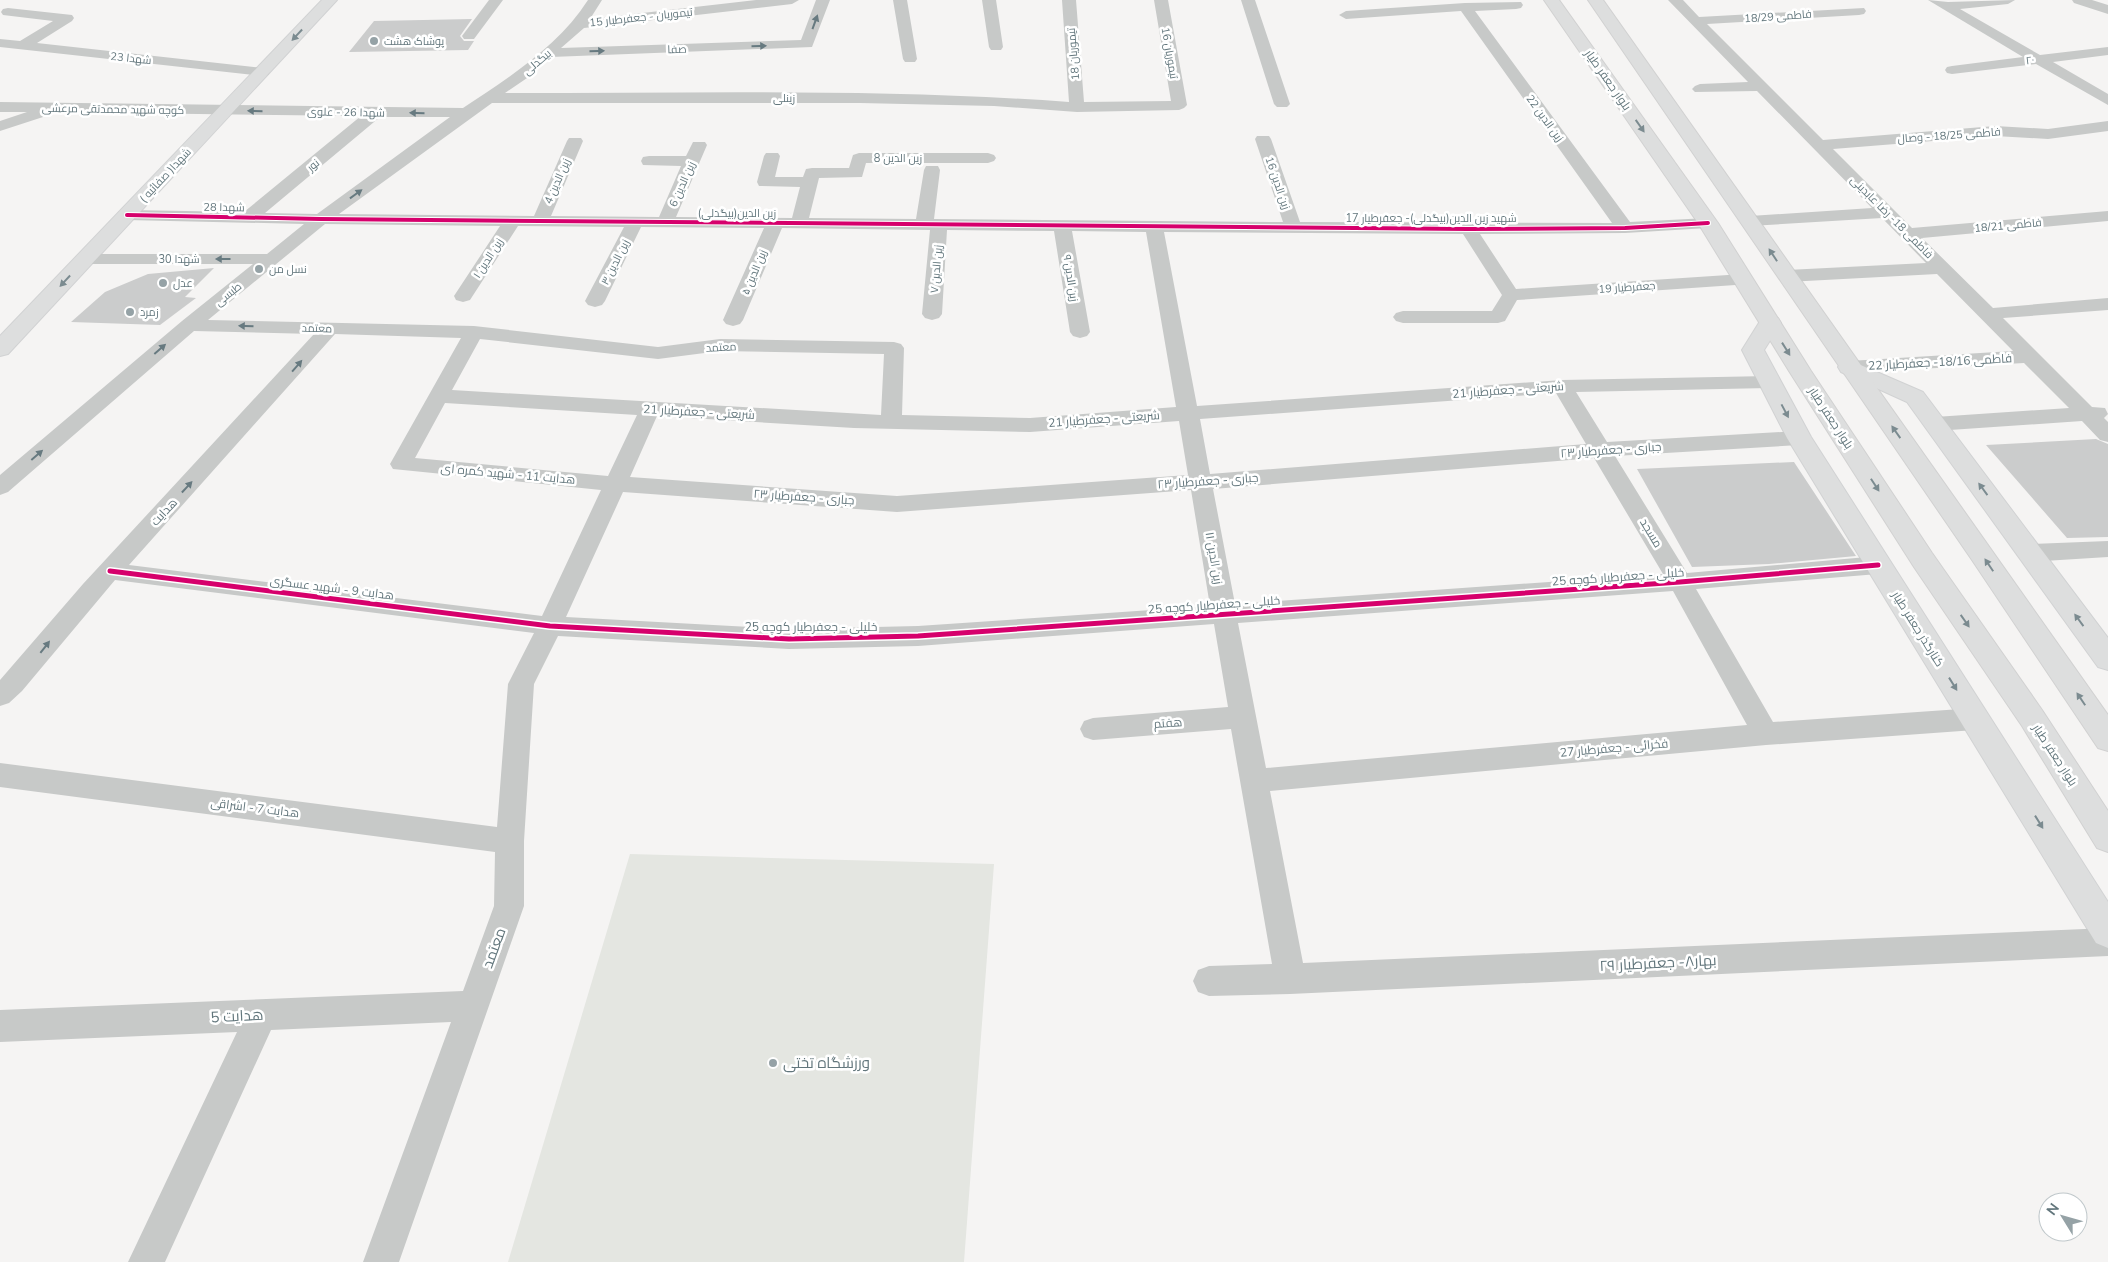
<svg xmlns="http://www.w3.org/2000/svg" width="2108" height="1262" viewBox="0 0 2108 1262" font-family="'Nunito Sans',Cairo,sans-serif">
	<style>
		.green { fill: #e4e6e1 }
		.building { fill: #cbcccc }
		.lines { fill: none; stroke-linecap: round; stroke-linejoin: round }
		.secondary-casing { stroke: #d1d2d3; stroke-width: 2 }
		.primary-casing { stroke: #d1d1d1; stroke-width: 2 }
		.minor { fill: #c7c9c8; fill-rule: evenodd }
		.secondary { fill: #dddede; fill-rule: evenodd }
		.primary { fill: #dddede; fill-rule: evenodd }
		.cycleway-far1-casing { stroke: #fff; stroke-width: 6 }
		.cycleway-casing { stroke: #fff; stroke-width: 8 }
		.cycleway-far1 { stroke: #d6006c; stroke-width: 4 }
		.cycleway { stroke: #d6006c; stroke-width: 5 }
		.oneway { fill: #677a80 }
		.oneway2 { fill: #7b8b90 }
		.poi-dot { fill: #95a2a6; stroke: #fff; stroke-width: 2 }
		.labels { text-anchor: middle; stroke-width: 5; stroke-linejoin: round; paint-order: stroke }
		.far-street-label { font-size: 11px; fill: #62767c; stroke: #fff }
		.far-poi-label { font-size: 11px; fill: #62767c; stroke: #fff; text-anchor: start }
		.street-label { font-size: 12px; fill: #62767c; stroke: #fff }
		.near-street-label { font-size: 15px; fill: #62767c; stroke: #fff }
		.near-poi-label { font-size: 15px; fill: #62767c; stroke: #fff; text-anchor: start }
	</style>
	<rect width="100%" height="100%" fill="#f5f4f3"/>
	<!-- green -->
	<path class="green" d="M 630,854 L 994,864 L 964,1262 L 508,1262 Z"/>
	<!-- building -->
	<path class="building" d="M 472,19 L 460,36 L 464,41 L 474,41 L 468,50 L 349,52 L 374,21 Z
		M 214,268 L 185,297 L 196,298 L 160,325 L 71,322 L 105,292 L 148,274 Z
		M 2096,439 L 2108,444 L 2108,537 L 2067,538 L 1986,445 Z
		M 1794,462 L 1856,556 L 1769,564 L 1692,567 L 1637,469 Z"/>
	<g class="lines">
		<defs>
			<path id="secondary" d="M 322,0 L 337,0 L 8,354 L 0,356 L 0,336 Z
				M 1770,317 L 1778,318 L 1781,323 L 1764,350 L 1811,437 L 2108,902 L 2108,948 L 2096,943 L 1787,438 L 1742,350 L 1762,318 Z
				M 1849,360 L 1923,392 L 2108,638 L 2108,670 L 2098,667 L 1907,402 L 1841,372 L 1838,367 L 1841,362 Z"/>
			<path id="primary" d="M 1544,0 L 1559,0 L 1718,223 L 1811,371 L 1932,553 L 2042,710 L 2108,811 L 2108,852 L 2097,848 L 2022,726 L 1914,567 L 1789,371 L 1698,223 Z
				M 1588,0 L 1603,0 L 2108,715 L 2108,751 L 2098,748 L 1972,560 Z"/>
		</defs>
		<!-- secondary casing -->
		<use href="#secondary" class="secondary-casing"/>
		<!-- primary casing -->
		<use href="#primary" class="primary-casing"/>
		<!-- minor -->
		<path class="minor" d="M 489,0 L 503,0 L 474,39 L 464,39 L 462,36 Z
			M 588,0 L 602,0 L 590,19 L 756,0 L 799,0 L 792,4 L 584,28 L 561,48 L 801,40 L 816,0 L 830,0 L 812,47 L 551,57 L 530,76 L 505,93 C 693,93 881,88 1069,102 L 1062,0 L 1076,0 L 1084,102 L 1171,101 L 1154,0 L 1168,0 L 1187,105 L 1184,108 L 1179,110 L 1077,112 L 994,106 L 860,103 L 492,103 L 339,214 L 534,216 L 567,141 L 569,138 L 581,138 L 583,141 L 551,216 L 659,217 L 681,166 L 643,165 L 641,161 L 643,157 L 649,156 L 686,156 L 693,142 L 705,142 L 707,145 L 676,217 L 792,218 L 800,187 L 759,186 L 757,182 L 764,156 L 766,153 L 778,153 L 780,156 L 775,177 L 803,177 L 806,169 L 812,168 L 849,168 L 853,155 L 859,153 L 988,153 L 994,155 L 996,158 L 994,161 L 988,163 L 866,163 L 862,177 L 819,178 L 809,218 L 916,219 L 924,170 L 926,166 L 938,166 L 940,170 L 934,219 L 1283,222 L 1255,139 L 1257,136 L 1269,136 L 1271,139 L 1300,222 L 1612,223 L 1461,11 L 1346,19 L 1339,15 L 1346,11 L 1465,3 L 1521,2 L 1523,5 L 1521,8 L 1516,9 L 1475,11 L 1630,222 L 1708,218 L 1714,219 L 1717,223 L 1714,227 L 1708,228 L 1625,233 L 1480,234 L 1516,289 L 1743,274 L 1750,276 L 1752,280 L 1750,284 L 1517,300 L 1505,321 L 1498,323 L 1403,323 L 1396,321 L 1393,317 L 1396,313 L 1403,311 L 1492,311 L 1502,295 L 1463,234 L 1164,232 L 1197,406 L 1562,380 L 1769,376 L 1776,377 L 1779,382 L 1776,387 L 1769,388 L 1576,392 L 1607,442 L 1799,431 L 1807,433 L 1810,438 L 1807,443 L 1799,445 L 1615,456 L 1687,573 L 1878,556 L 1886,559 L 1890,565 L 1886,571 L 1878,574 L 1696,589 L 1773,722 L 1975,708 L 1984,711 L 1988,719 L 1984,727 L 1975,730 L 1766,745 L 1270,791 L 1303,963 L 2108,928 L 2108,956 L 1290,994 L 1209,996 L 1198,992 L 1193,981 L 1198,970 L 1209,966 L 1272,964 L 1231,729 L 1093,740 L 1084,737 L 1080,729 L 1084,721 L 1093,718 L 1228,707 L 1214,624 L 918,646 L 789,649 L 558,636 L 534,684 L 524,841 L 524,906 L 399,1262 L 363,1262 L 451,1022 L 271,1030 L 165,1262 L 128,1262 L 237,1032 L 0,1042 L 0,1010 L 463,991 L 494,906 L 495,852 L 0,787 L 0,763 L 497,827 L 508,684 L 534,633 L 115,580 L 22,691 L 9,703 L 0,706 L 0,680 L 83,584 L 314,334 L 194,331 L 8,492 L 0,495 L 0,475 L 182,321 L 253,264 L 86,264 L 80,263 L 77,259 L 80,255 L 86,254 L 267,254 L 304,224 L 127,220 L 121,219 L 118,215 L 121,211 L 127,210 L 244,212 L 361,116 L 44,112 L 45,114 L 43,117 L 0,131 L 0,121 L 27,112 L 0,112 L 0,102 L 463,108 C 508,78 558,47 588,0 ZM 380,117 L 450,117 L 317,214 L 265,213 ZM 325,224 L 500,226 L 454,296 L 456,300 L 463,302 L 470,300 L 518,226 L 624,227 L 585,301 L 588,305 L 595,307 L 602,305 L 605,301 L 641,227 L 764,228 L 723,320 L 726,324 L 733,326 L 740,324 L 743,320 L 782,228 L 930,230 L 922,314 L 925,318 L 932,320 L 939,318 L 942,314 L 947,230 L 1054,231 L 1070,332 L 1073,336 L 1080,338 L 1087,336 L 1090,332 L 1072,231 L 1146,232 L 1176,407 L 1030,418 L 902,415 L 904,348 L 901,344 L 894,342 L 720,339 L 658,347 L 474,326 L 208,320 ZM 335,334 L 461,338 L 390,464 L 393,469 L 601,490 L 542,616 L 129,565 ZM 480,339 L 658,359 L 720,351 L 884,354 L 881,415 L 452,390 ZM 1556,393 L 1586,444 L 1210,474 L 1200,419 ZM 445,403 L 637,415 L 608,476 L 415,458 ZM 657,416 L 854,428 L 1030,432 L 1179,421 L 1188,475 L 897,496 L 630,477 ZM 1594,458 L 1663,574 L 1235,604 L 1213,489 ZM 1191,490 L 1210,606 L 918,626 L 789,629 L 566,617 L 623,492 L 897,512 ZM 1673,591 L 1747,725 L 1266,768 L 1238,623 Z
			M 893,0 L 907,0 L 917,59 L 915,62 L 905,62 L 903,59 Z
			M 982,0 L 996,0 L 1003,47 L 1001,50 L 991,50 L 989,47 Z
			M 1241,0 L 1255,0 L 1290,104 L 1287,107 L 1277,107 L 1274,104 Z
			M 1668,0 L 1683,0 L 1699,17 L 1864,8 L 1866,11 L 1864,14 L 1859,15 L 1707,24 L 1823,140 L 1995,126 L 2048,129 L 2108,121 L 2108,131 L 2048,139 L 1995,136 L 1833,149 L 1912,228 L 2108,211 L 2108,221 L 1922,238 L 1993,308 L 2108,298 L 2108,310 L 2003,318 L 2092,407 L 2105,408 L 2108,414 L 2104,418 L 2108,422 L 2108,442 L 2100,440 L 2082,421 L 1935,431 L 1927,429 L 1924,424 L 1927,419 L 1935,417 L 2069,408 L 2024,363 L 1849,373 L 1842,371 L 1839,367 L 1842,363 L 1849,361 L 2013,351 L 1937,274 L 1787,282 L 1780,280 L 1778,276 L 1780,272 L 1787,270 L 1926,263 L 1882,218 L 1750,226 L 1744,225 L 1741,221 L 1744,217 L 1750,216 L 1872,208 L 1757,91 L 1695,92 L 1692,89 L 1695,86 L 1700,84 L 1748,82 Z
			M 1928,0 L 1948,2 L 2015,0 L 2008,4 L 1960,9 L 2040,55 L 2108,47 L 2108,55 L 2053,62 L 2108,94 L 2108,105 L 2036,64 L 1952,74 L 1947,73 L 1945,70 L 1947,67 L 1952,66 L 2023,57 Z
			M 2072,0 L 2092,0 L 2108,5 L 2108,14 L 2074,3 Z
			M 8,8 L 72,15 L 74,18 L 72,21 L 37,43 L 263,68 L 268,69 L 270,72 L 268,75 L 263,76 L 0,47 L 0,39 L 20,41 L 53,21 L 3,15 L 1,12 L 3,9 Z
			M 2108,541 L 2108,557 L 2030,562 L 2022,559 L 2018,553 L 2022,547 L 2030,544 Z"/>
		<!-- secondary -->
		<use href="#secondary" class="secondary"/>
		<!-- primary -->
		<use href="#primary" class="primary"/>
		<defs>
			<path id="cycleway-far1" d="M 127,215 L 321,219 L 1468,229 L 1625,228 L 1708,223"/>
			<path id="cycleway" d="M 110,571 L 550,626 L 789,639 L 918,636 L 1680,582 L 1878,565"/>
		</defs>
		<!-- cycleway-far1 casing -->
		<use href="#cycleway-far1" class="cycleway-far1-casing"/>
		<!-- cycleway casing -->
		<use href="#cycleway" class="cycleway-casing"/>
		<!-- cycleway-far1 -->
		<use href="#cycleway-far1" class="cycleway-far1"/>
		<!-- cycleway -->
		<use href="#cycleway" class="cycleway"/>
	</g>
	<!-- one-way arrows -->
	<defs><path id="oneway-solid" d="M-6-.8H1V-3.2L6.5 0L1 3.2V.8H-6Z" transform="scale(1.25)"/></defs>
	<g class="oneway">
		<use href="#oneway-solid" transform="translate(815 22) rotate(-70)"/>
		<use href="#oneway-solid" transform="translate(759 46) rotate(-2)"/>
		<use href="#oneway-solid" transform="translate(597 51) rotate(-2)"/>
		<use href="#oneway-solid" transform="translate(255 111) rotate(-179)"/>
		<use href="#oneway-solid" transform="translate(417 113) rotate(-179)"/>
		<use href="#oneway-solid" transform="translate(356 194) rotate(-36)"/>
		<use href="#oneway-solid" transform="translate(223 259) rotate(180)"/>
		<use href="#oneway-solid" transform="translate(246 326) rotate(-178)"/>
		<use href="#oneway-solid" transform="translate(160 349) rotate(-41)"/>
		<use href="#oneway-solid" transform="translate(297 366) rotate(-49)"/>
		<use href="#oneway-solid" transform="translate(37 455) rotate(-41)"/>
		<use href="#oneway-solid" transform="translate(187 487) rotate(-47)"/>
		<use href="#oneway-solid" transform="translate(45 647) rotate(-52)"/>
	</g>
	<g class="oneway2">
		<use href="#oneway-solid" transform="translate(297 35) rotate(133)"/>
		<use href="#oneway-solid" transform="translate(1640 126) rotate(55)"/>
		<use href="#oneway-solid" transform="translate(1773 255) rotate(-123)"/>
		<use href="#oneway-solid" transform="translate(65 281) rotate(133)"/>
		<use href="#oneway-solid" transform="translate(1786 349) rotate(58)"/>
		<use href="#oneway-solid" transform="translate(1785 411) rotate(62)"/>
		<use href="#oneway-solid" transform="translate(1896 432) rotate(-125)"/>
		<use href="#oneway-solid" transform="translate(1875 485) rotate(57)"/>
		<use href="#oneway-solid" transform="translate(1983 489) rotate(-126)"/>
		<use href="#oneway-solid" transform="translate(1989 565) rotate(-124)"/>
		<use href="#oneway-solid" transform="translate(2079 620) rotate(-126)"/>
		<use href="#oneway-solid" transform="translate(1965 621) rotate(55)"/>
		<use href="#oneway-solid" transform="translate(1953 684) rotate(58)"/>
		<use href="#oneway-solid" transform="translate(2081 699) rotate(-124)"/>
		<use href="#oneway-solid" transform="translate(2039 822) rotate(58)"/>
	</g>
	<!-- markers -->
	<g class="poi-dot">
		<circle cx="374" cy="41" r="5"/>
		<circle cx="259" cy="269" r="5"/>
		<circle cx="163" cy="283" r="5"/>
		<circle cx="130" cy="312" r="5"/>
		<circle cx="773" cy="1063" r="5"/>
	</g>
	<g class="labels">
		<!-- far-street labels -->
		<g class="far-street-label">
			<text transform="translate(1778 16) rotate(-4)" y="4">فاطمی 18/29</text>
			<text transform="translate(641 17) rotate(-6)" y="4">تیموریان - جعفرطیار 15</text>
			<text transform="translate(677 49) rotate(-2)" y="4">صفا</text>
			<text transform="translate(1170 53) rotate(80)" y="4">تیموریان 16</text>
			<text transform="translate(1073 54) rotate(-95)" y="4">تیموریان 18</text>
			<text transform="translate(131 58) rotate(6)" y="4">شهدا 23</text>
			<text transform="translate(2030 60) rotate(-7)" y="4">۲۰</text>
			<text transform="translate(537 62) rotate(-41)" y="4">بیگدلی</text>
			<text x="784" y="102">زینلی</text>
			<text transform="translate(113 109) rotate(1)" y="4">کوچه شهید محمدتقی مرعشی</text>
			<text transform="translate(346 112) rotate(1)" y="4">شهدا 26 - علوی</text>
			<text transform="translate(1545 118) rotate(54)" y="4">زین الدین 22</text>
			<text transform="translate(1949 135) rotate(-4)" y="4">فاطمی 18/25 - وصال</text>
			<text x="898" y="162">زین الدین 8</text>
			<text transform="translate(313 165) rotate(-40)" y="4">نور</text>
			<text transform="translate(165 175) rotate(-47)" y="4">شهدا( صفائیه )</text>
			<text transform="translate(557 181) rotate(-66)" y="4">زین الدین 4</text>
			<text transform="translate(1278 183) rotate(71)" y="4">زین الدین 16</text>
			<text transform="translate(682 184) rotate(-66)" y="4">زین الدین 6</text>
			<text transform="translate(224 207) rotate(1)" y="4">شهدا 28</text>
			<text x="737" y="217">زین الدین(بیگدلی)</text>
			<text transform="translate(1892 217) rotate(45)" y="4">فاطمی 18- رضا عابدینی</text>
			<text x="1431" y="222">شهید زین الدین(بیگدلی)- جعفرطیار 17</text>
			<text transform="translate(2008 225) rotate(-5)" y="4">فاطمی 18/21</text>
			<text transform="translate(488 258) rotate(-57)" y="4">زین الدین ۱</text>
			<text x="179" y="263">شهدا 30</text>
			<text transform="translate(615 262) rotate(-63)" y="4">زین الدین ۳</text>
			<text transform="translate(936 269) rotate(-85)" y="4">زین الدین ۷</text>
			<text transform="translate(754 272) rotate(-67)" y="4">زین الدین ۵</text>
			<text transform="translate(1071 278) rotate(81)" y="4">زین الدین ۹</text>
			<text transform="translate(1627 287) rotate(-4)" y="4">جعفرطیار 19</text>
			<text transform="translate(228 294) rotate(-39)" y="4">طبسی</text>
			<text transform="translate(317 328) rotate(2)" y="4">معتمد</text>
			<text transform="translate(721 347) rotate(-3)" y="4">معتمد</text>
		</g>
		<!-- far-poi labels -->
		<g class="far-poi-label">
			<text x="384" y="45">پوشاک هشت</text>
			<text x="269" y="273">نسل من</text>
			<text x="173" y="287">عدل</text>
			<text x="140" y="316">زمرد</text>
		</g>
		<!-- street labels -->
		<g class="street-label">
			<text transform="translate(1608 80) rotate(55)" y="4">بلوار جعفر طیار</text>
			<text transform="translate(1940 362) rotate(-3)" y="4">فاطمی 18/16- جعفرطیار 22</text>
			<text transform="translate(1508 390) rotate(-4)" y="4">شریعتی - جعفرطیار 21</text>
			<text transform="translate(699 412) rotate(3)" y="4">شریعتی - جعفرطیار 21</text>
			<text transform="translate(1831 418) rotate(57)" y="4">بلوار جعفر طیار</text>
			<text transform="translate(1104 419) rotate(-4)" y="4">شریعتی - جعفرطیار 21</text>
			<text transform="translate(1611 450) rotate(-4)" y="4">جباری - جعفرطیار ۲۳</text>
			<text transform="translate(508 474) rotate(5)" y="4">هدایت 11 - شهید کمره ای</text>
			<text transform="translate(1208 481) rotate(-4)" y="4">جباری - جعفرطیار ۲۳</text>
			<text transform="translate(804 497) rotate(4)" y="4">جباری - جعفرطیار ۲۳</text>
			<text transform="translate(164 512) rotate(-47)" y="4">هدایت</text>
			<text transform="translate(1651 533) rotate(59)" y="4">مسجد</text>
			<text transform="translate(1214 558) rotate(80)" y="4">زین الدین ۱۱</text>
			<text transform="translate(1618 577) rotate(-4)" y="4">خلیلی - جعفرطیار کوچه 25</text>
			<text transform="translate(332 588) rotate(7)" y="4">هدایت 9 - شهید عسگری</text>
			<text transform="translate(1214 605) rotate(-4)" y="4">خلیلی - جعفرطیار کوچه 25</text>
			<text x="811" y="631">خلیلی - جعفرطیار کوچه 25</text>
			<text transform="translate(1918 629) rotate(58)" y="4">کنارگذر جعفر طیار</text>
			<text transform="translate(1168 723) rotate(-4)" y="4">هفتم</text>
			<text transform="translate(1614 748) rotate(-5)" y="4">فخرائی - جعفرطیار 27</text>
			<text transform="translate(2055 755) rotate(57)" y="4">بلوار جعفر طیار</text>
			<text transform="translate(255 808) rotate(7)" y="4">هدایت 7 - اشراقی</text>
		</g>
		<!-- near-street labels -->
		<g class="near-street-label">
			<text transform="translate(494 948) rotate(-70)" y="5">معتمد</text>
			<text transform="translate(1658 963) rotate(-3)" y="5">بهار۸- جعفرطیار ۲۹</text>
			<text transform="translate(237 1016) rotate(-3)" y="5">هدایت 5</text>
		</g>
		<!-- near-poi labels -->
		<g class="near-poi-label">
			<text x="783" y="1068">ورزشگاه تختی</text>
		</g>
	</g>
	<!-- north arrow -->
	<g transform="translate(2063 1217) rotate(307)"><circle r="24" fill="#ffffff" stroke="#c0c8cb"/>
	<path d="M0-4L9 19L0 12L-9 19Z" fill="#95a2a6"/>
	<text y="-8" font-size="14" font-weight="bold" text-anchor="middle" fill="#62767c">N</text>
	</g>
</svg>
